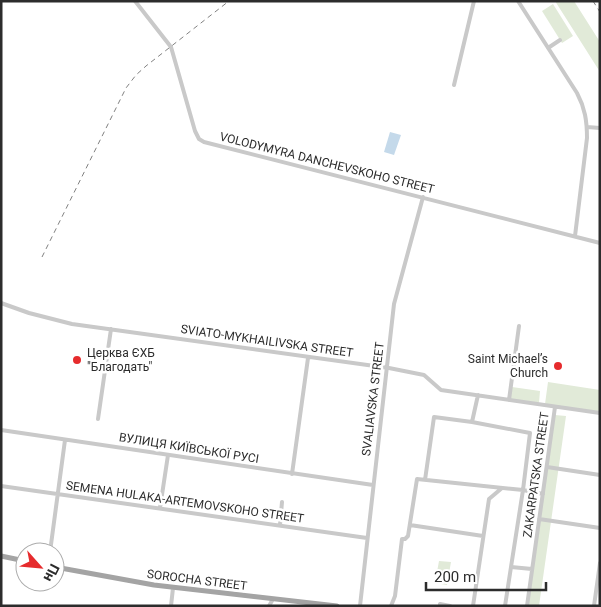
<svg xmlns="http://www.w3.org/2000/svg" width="601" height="607" viewBox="0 0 601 607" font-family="Roboto,sans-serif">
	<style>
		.green { fill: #e1ead8 }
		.water { fill: #c4d9ea }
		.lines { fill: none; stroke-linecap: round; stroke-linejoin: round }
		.minor { stroke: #c9c9c9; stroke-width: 4 }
		.major { stroke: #a4a4a4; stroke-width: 5 }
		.rail { stroke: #818181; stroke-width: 1; stroke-dasharray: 5 4; stroke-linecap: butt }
		.poi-dot { fill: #e62b2d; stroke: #fff; stroke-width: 2 }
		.labels { text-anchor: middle; stroke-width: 5; stroke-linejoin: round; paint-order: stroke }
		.street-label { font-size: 12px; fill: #2c2c2c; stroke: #fff }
		.poi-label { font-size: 12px; fill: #2c2c2c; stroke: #fff; text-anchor: start }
	</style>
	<rect width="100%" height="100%" fill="#fff"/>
	<!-- green -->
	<path class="green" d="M 555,1 L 574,1 L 600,42 L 600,72 Z
		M 553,4 L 573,36 L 562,43 L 542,11 Z
		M 548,382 L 600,390 L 600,412 L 545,404 Z
		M 512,387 L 540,391 L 539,403 L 510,399 Z
		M 555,415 L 566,416 L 539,606 L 528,606 Z
		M 439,561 L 451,562 L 447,585 L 435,583 Z"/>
	<!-- water -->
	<path class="water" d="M 390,132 L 401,135 L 394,155 L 384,152 Z"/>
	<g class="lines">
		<!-- minor -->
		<path class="minor" d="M 135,1 L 171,47 L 195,131 L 199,139 L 204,142 L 600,243
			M 518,1 L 577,93 C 585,108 587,121 587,138 L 575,236
			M 548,48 L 560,40
			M 454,85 L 474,1
			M 587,127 L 600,128
			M 1,303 L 29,313 L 72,324 L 389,368 L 424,375 L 441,390 L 600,413
			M 478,395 L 472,422 L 530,433 L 523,490 L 543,494
			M 509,400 L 519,326
			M 98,419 L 111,329
			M 1,430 L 373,485
			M 547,467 L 600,475
			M 292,474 L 308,358
			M 425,480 L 434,417 L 472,422
			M 1,486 L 367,538
			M 160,508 L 168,455
			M 539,519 L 600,528
			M 280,525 L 282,502
			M 410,525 L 483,536
			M 50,552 L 65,440
			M 440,604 L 450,606
			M 171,606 L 173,588
			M 269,606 L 273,599
			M 360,606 L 394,304 L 423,197
			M 391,606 L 395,596 L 402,539 L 405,539 L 408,536 L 417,479 L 523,490 L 511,567 L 532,569
			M 473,606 L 489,499 L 502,488
			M 505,606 L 511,567
			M 527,606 L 555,407
			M 594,606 L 600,563"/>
		<!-- major -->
		<path class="major" d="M 1,556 L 25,561
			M 55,567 L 154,585 L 337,606"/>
		<!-- rail -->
		<path class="rail" d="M 593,1 L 600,12
			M 42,257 L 126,88 L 136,75 L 146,66 L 229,1"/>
	</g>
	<!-- markers -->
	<g class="poi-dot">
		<circle cx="77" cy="360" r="5"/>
		<circle cx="558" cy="366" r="5"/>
	</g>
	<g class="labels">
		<!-- street labels -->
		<g class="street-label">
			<text transform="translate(327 163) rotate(14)" y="4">VOLODYMYRA DANCHEVSKOHO STREET</text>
			<text transform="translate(267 341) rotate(8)" y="4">SVIATO-MYKHAILIVSKA STREET</text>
			<text transform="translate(373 399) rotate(-83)" y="4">SVALIAVSKA STREET</text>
			<text transform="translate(189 448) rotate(9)" y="4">ВУЛИЦЯ КИЇВСЬКОЇ РУСІ</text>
			<text transform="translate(536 475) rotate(-82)" y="4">ZAKARPATSKA STREET</text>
			<text transform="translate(185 502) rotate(8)" y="4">SEMENA HULAKA-ARTEMOVSKOHO STREET</text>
			<text transform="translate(197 580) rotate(7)" y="4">SOROCHA STREET</text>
		</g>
		<!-- poi labels -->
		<g class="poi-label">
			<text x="87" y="357">Церква ЄХБ<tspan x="87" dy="14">"Благодать"</tspan></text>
			<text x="548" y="363" text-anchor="end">Saint Michael’s<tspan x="548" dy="14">Church</tspan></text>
		</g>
	</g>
	<!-- border -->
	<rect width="601" height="607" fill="none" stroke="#2c2c2c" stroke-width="5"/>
	<!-- north arrow -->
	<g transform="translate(40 567) rotate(117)"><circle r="24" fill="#ffffff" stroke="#ababab"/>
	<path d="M0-4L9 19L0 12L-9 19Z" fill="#e62b2d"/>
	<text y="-8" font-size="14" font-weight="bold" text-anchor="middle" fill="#2c2c2c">Пн</text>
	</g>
	<!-- scale -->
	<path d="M426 582v8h120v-8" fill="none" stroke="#2c2c2c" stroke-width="2.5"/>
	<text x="434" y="582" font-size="15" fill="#2c2c2c" stroke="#ffffff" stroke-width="4" paint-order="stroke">200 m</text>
</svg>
